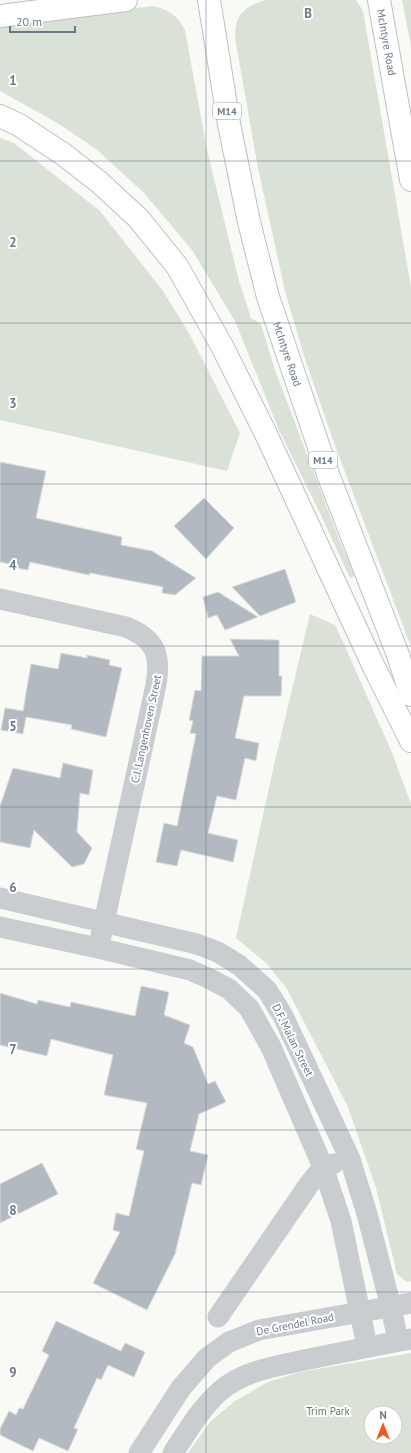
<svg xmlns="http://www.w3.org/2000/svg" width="411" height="1453" viewBox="0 0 411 1453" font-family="'PT Sans',sans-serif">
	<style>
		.green { fill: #dae2d7; fill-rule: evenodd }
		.building { fill: #b2b9c0; stroke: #dbdbd9 }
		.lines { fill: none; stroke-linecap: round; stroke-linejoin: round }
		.major-casing { stroke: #bcc0c4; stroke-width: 24 }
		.highway-casing { stroke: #bbbfc2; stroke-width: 24 }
		.minor { stroke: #c9cdd0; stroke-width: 21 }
		.major { stroke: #fff; stroke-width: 22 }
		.highway { stroke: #fff; stroke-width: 22 }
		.grid { fill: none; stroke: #66788a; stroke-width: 1; stroke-opacity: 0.55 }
		.labels { text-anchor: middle; stroke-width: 4; stroke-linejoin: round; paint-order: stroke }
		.shield { fill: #fff; stroke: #94a0ad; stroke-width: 1 }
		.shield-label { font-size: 10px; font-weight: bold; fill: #66788a }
		.street-label { font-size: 11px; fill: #66788a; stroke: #fff }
		.park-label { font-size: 11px; fill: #657b61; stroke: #fff }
		.grid-label { font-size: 13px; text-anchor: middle; font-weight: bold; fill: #66788a; stroke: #fff; stroke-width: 4; stroke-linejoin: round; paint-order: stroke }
	</style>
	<rect width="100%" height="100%" fill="#f9f9f6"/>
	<!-- green -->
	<path class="green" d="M 266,0 L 356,0 L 363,11 L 411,287 L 411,647 L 333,440 L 304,356 L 285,291 L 258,168 L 235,38 C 236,33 235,27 237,22 C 241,9 254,3 266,0 Z
		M 402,0 L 411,0 L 411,46 Z
		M 154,6 C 170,11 177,15 185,30 L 207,150 L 239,281 L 251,318 L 261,324 L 275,370 L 339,539 L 355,576 L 350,578 L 320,513 L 279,430 L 235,321 L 192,250 L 144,193 L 96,149 L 59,124 L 0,91 L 0,24 Z
		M 0,138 L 14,143 L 100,211 L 163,291 L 190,335 L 240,433 L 227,471 L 0,420 Z
		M 310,614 L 335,625 L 344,644 L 393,755 L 411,804 L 411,1281 L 407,1282 L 397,1274 L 376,1188 L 348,1107 L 287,989 L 267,964 L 236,938 L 274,765 Z
		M 411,1353 L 411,1453 L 188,1453 L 210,1422 L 235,1401 L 268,1382 L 300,1372 ZM 371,1413 L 395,1413 L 395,1437 L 371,1437 Z"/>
	<!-- building -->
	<path class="building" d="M 0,462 L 46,471 L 36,518 L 122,537 L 121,545 L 152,551 L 196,578 L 175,595 L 162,593 L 163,587 L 90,573 L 89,575 L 30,562 L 28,570 L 9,567 L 10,564 L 0,562 Z
		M 204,498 L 234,528 L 206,559 L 174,526 Z
		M 285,569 L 296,602 L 260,616 L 232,587 Z
		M 218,592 L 258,617 L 225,630 L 217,615 L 208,618 L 203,597 Z
		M 230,639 L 279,640 L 279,676 L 282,676 L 281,696 L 244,696 L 235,738 L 259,743 L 256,761 L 245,758 L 236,800 L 217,796 L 208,833 L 238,840 L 233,862 L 181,850 L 177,866 L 156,862 L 164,823 L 177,826 L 196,734 L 190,733 L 193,721 L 189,720 L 195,690 L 201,691 L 202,656 L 239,656 Z
		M 61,653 L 87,658 L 87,655 L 110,660 L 109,665 L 122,668 L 106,737 L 71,729 L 72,725 L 26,717 L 23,734 L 1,730 L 5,708 L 23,711 L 31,664 L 58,669 Z
		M 63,763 L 93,770 L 89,795 L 80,793 L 77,832 L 92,848 L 84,864 L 72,867 L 34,830 L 30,848 L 0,842 L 0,806 L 13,768 L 60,778 Z
		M 141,986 L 169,992 L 164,1015 L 190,1025 L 184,1043 L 193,1047 L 208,1084 L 215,1081 L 226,1102 L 199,1114 L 190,1151 L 208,1155 L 201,1185 L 192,1183 L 175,1254 L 147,1310 L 93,1283 L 120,1232 L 113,1230 L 116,1213 L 129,1216 L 144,1151 L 136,1149 L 147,1103 L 104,1095 L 113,1055 L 51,1039 L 47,1056 L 0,1045 L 0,993 L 37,1004 L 38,1000 L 70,1007 L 71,1002 L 135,1016 Z
		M 42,1163 L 58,1194 L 0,1223 L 0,1184 Z
		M 56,1321 L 121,1351 L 125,1343 L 145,1352 L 134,1377 L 108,1365 L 101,1380 L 97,1378 L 74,1428 L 78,1429 L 68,1451 L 39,1438 L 33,1451 L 0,1435 L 0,1429 L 9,1411 L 16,1415 L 19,1408 L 23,1409 L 49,1355 L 42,1351 Z"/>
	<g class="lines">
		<defs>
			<g id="major">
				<path id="s1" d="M 209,0 L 229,124 L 249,222 L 268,297 L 329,477 L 398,655 L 411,695"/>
				<path id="s2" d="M 379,0 L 411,180"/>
			</g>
			<path id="highway" d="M 0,16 L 126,0
				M 0,116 L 19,125 L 63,154 L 99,182 L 138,218 L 177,266 L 223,348 L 266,434 L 373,665 L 411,741"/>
		</defs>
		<!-- major casing -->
		<use href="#major" class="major-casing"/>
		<!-- highway casing -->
		<use href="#highway" class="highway-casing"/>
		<!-- minor -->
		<path class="minor" d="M 0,599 L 126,627 C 156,639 161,655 156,685 L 101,936
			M 0,898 L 197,944 L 218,952 L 239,965 L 267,990 L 283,1016 L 350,1159 L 367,1214 L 391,1307 L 398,1341
			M 0,927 L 98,948 L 190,970 L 208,978 L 229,989 L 249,1008 L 271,1047 L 323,1167 L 341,1221 L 367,1346
			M 218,1317 L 310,1183 L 323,1167 L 333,1164
			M 139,1453 L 181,1388 L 207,1358 L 229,1342 L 259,1330 L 411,1303
			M 173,1453 C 187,1432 200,1409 219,1392 C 243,1370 278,1366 309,1359 C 343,1352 377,1345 411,1339"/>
		<!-- major -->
		<use href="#major" class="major"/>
		<!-- highway -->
		<use href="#highway" class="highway"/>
	</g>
	<!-- grid -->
	<path class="grid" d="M 206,0 L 206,1453M 0,161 L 411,161M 0,323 L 411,323M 0,484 L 411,484M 0,646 L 411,646M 0,807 L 411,807M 0,969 L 411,969M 0,1130 L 411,1130M 0,1292 L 411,1292"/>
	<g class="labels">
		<!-- shield labels -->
		<g class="shield">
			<rect x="213" y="103" width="28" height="16" rx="3"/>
			<rect x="309" y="452" width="28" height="16" rx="3"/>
		</g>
		<g class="shield-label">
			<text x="227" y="115">M14</text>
			<text x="323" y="464">M14</text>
		</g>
		<!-- street labels -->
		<g class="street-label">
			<text dy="4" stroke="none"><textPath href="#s2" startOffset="43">McIntyre Road</textPath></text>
			<text dy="4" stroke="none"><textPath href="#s1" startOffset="363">McIntyre Road</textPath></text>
			<text transform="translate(146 729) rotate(-78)" y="4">C.J. Langenhoven Street</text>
			<text transform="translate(293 1040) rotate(64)" y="4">D.F. Malan Street</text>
			<text transform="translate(295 1324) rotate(-11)" y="4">De Grendel Road</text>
		</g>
		<!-- park labels -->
		<g class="park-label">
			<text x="328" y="1415">Trim Park</text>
		</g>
	</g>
	<g class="grid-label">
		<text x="308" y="18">B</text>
		<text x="13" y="85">1</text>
		<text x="13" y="247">2</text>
		<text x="13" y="408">3</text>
		<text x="13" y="570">4</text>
		<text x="13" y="731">5</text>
		<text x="13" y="892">6</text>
		<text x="13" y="1054">7</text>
		<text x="13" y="1215">8</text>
		<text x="13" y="1377">9</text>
	</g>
	<!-- north arrow -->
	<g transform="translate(383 1425)"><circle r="19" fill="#ffffff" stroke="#c2c9d0"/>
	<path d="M0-3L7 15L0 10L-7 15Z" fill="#f2591e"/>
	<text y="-6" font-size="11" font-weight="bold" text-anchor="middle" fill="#66788a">N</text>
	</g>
	<!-- scale -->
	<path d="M10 26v6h65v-6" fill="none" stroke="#66788a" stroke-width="2"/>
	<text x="16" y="26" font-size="12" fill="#66788a" stroke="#ffffff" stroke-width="3" paint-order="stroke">20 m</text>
</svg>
